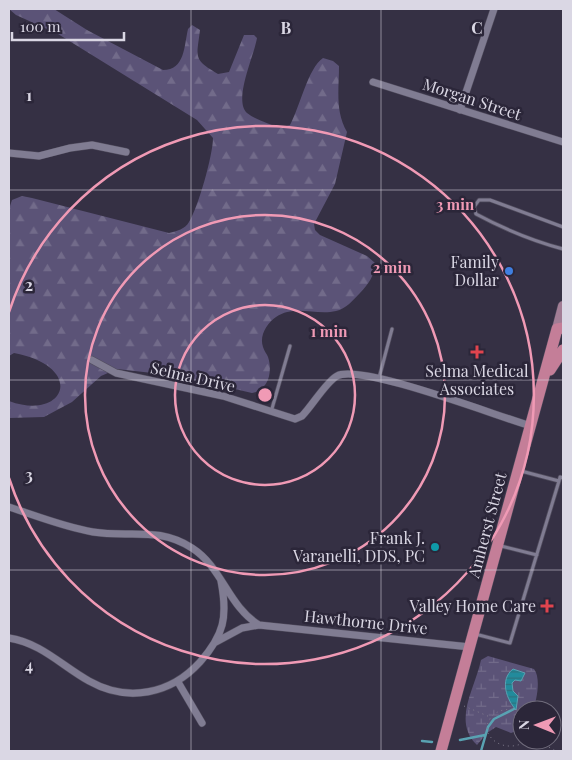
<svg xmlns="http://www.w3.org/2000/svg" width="572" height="760" viewBox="0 0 572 760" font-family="'Playfair Display',serif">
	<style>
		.forest { fill: url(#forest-firs) }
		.wetland { fill: url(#wetland-marsh) }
		.water { fill: url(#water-rules); stroke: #59a2b2 }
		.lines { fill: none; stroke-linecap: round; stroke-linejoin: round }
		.stream { stroke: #59a2b2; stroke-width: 2.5 }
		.lane-casing { stroke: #514d5e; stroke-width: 4.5 }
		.street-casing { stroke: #514d5e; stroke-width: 8 }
		.secondary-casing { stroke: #514d5e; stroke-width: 11 }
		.primary-casing { stroke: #514d5e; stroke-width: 12 }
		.path { stroke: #817d8e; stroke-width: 1; stroke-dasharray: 1 4; stroke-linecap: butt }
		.lane { stroke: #807c92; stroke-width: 3 }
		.street { stroke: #807c92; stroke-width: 7 }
		.secondary { stroke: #a27d95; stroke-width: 10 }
		.primary { stroke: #c47e98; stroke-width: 11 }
		.grid { fill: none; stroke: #dad7e4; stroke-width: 1; stroke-opacity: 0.55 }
		.ring { fill: none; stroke: #f09ab5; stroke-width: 2.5 }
		.shop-dot { fill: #3f7fe0; stroke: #2b2639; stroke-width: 2 }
		.health-dot { fill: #e0444e; stroke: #2b2639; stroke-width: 2 }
		.culture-dot { fill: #0f9aa8; stroke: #2b2639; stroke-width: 2 }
		.labels { text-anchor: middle; stroke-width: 5; stroke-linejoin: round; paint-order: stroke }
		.street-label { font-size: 16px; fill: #dad7e4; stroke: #2b2639 }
		.poi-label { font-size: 16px; fill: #dad7e4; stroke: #2b2639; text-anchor: end }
		.grid-label { font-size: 16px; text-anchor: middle; font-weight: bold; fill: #dad7e4; stroke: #2b2639; stroke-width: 5; stroke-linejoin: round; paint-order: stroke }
		.centre { fill: #f09ab5; stroke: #2b2639; stroke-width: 2.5 }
		.ring-label { font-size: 15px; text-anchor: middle; font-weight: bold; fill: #f09ab5; stroke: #2b2639; stroke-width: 5; stroke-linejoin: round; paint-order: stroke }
	</style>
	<defs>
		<pattern id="forest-firs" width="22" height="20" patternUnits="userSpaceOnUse" patternTransform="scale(1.25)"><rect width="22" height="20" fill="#5b5377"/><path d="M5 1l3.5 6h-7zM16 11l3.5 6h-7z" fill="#726b8a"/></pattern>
		<pattern id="wetland-marsh" width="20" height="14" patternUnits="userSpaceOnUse" patternTransform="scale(1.25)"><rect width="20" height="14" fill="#5b5377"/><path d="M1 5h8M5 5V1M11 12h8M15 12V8" fill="none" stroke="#726b8a"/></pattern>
		<pattern id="water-rules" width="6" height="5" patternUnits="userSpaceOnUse" patternTransform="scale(1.25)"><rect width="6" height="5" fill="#228b9c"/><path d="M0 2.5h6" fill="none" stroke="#2d717d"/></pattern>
	</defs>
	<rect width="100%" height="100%" fill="#353044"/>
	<!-- forest -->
	<path class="forest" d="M 9,9 L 54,9 L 87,30 L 163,70 C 185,70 184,46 188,29 L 192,25 L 200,30 C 197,57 192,59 218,74 L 229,72 L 244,35 L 254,35 L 257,38 C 254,56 233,100 247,113 C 256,120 270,124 280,128 L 290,125 C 300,107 308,68 323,58 L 333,61 L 339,66 C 339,90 335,111 347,132 L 335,184 L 314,224 L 315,230 L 320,235 L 367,256 L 375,263 C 374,277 369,283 360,293 C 353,300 346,309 336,311 C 316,316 295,304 276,317 C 267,323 259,336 263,347 C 264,351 267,354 268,357 C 273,372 268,391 252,393 L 179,376 L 117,369 L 101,376 L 72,402 L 44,417 L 9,418 L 9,401 C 65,422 87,367 14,353 L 9,356 L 9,209 L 12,200 L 22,196 L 32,198 L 169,233 C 177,231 185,229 189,222 C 198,208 213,155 213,138 L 197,120 L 58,34 L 16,15 Z"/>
	<!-- wetland -->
	<path class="wetland" d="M 488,656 L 534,669 C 541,678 537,699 533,710 L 522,710 L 522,729 L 511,733 L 496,727 L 487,733 L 477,745 C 452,721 475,689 481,660 Z"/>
	<!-- water -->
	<path class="water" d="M 513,669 L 525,673 L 521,681 L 515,680 L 512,683 L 513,691 L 518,696 L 516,710 C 507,700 499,680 513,669 Z"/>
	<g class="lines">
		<!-- stream -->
		<path class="stream" d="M 460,740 L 485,735
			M 422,741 L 432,742
			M 481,751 L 488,727 L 494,719 L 514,709"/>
		<defs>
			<path id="lane" d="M 563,227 L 490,200 L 479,200 L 474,207 L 476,214 C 504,229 533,241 563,249
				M 379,378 L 392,329
				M 271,412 L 290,346
				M 521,471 L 559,481
				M 501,546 L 537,555
				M 475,634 L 510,643 L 559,481 L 560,477 L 563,478"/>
			<path id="street" d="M 373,82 L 563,142
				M 460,110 L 494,9
				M 9,153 L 39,156 L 70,148 L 92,145 L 126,152
				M 92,360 L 116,373 L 223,396 L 295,419 L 302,416 C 312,406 326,382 337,376 C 360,363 499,417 531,426
				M 9,507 C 37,516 64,527 93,532 C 130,538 158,526 192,548 C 222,567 228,606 259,625
				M 9,638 C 41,643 62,666 89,681 C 128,703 171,694 200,662 C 224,635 228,617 221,581
				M 216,642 L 242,628 L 259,625 L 470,647
				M 178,682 L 202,723"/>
			<path id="secondary" d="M 557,329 L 563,306"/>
			<path id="primary" d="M 550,370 L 563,350
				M 441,751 L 557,329 L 563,328"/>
		</defs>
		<!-- lane casing -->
		<use href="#lane" class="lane-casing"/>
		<!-- street casing -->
		<use href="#street" class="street-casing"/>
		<!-- secondary casing -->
		<use href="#secondary" class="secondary-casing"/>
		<!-- primary casing -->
		<use href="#primary" class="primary-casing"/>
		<!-- path -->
		<path class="path" d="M 464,706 L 490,717
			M 522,711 C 507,706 486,711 487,731 C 494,748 515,750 528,740
			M 536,740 L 556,751"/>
		<!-- lane -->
		<use href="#lane" class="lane"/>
		<!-- street -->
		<use href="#street" class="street"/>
		<!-- secondary -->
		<use href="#secondary" class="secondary"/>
		<!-- primary -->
		<use href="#primary" class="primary"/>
	</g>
	<!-- grid -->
	<path class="grid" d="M 191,9 L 191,751M 381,9 L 381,751M 9,190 L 563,190M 9,380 L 563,380M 9,570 L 563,570"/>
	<!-- distance rings -->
	<g class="ring">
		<circle cx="265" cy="395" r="90"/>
		<circle cx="265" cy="395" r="180"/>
		<path d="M9 312A269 269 0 1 1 9 478"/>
	</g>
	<!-- markers -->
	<circle class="shop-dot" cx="509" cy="271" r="5"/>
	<g class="health-dot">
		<path d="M474.5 344.5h5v5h5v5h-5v5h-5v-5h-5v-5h5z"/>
		<path d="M544.5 598.5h5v5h5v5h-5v5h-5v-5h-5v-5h5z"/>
	</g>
	<circle class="culture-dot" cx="435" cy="547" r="5"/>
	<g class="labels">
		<!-- street labels -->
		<g class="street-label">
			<text transform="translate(472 99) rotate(18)" y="6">Morgan Street</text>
			<text transform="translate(193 377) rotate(13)" y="6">Selma Drive</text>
			<text transform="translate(487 525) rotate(-75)" y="6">Amherst Street</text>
			<text transform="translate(366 622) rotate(6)" y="6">Hawthorne Drive</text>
		</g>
		<!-- poi labels -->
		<g class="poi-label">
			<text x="499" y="268">Family<tspan x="499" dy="18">Dollar</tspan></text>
			<text x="477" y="377" text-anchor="middle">Selma Medical<tspan x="477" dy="18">Associates</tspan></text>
			<text x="425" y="544">Frank J.<tspan x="425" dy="18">Varanelli, DDS, PC</tspan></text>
			<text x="536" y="612">Valley Home Care</text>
		</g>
	</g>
	<g class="grid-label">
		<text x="286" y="34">B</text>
		<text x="477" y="34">C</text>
		<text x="29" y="101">1</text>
		<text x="29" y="291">2</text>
		<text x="29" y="481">3</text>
		<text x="29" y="671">4</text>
	</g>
	<circle cx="265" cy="395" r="8" class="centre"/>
	<g class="ring-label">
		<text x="455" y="210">3 min</text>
		<text x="392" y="273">2 min</text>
		<text x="329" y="337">1 min</text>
	</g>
	<!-- border -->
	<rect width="572" height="760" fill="none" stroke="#dad7e4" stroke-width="20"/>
	<!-- north arrow -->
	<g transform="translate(537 725) rotate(271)"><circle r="24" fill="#2b2639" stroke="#716d7d"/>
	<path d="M0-4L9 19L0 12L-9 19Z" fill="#f09ab5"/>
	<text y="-8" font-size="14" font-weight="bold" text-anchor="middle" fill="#dad7e4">N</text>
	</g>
	<!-- scale -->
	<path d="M12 32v8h112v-8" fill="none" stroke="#dad7e4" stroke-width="2.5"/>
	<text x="20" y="32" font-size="15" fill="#dad7e4" stroke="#2b2639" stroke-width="4" paint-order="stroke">100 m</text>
</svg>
